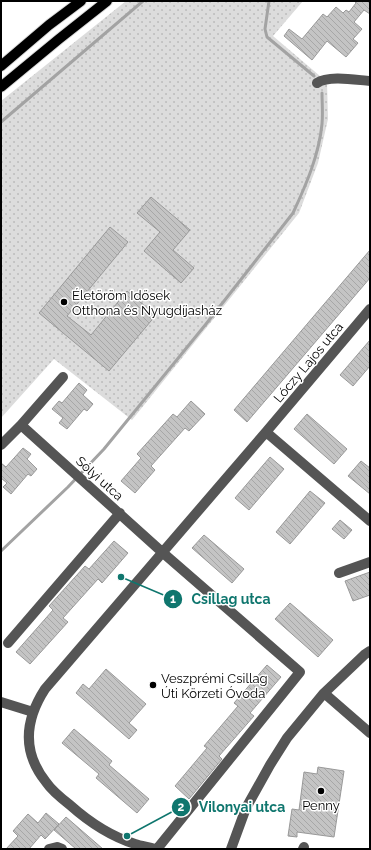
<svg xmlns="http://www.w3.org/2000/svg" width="371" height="850" viewBox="0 0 371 850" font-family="Raleway,sans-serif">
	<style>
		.grass { fill: url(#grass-dots) }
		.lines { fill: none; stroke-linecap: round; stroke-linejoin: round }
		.stream { stroke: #a3a3a3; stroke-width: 3 }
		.building { fill: url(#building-back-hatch); stroke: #999 }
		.major-casing { stroke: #dbdbdb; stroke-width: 12 }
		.minor { stroke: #555; stroke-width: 10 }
		.major { stroke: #000; stroke-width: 10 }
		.poi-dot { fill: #000; stroke: #fff; stroke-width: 1.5 }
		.labels { text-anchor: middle; stroke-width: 3; stroke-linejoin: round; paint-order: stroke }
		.poi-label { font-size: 13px; fill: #000; stroke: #fff; text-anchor: start }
		.street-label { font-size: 13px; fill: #000; stroke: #fff }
		.leader { fill: none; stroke: #0f766e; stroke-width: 1.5 }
		.callout-dot { fill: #0f766e; stroke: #fff; stroke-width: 1.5 }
		.mark-label { font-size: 12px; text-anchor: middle; font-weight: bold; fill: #fff }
		.callout-label { font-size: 14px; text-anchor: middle; font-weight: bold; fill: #0f766e; stroke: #fff; stroke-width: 3; stroke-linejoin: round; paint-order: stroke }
	</style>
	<defs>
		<pattern id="grass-dots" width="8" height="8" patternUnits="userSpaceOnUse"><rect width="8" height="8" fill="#dcdcdc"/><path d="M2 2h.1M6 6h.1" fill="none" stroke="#bbb" stroke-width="1.8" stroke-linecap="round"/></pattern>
		<pattern id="building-back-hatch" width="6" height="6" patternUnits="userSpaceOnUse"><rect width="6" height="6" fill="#c4c4c4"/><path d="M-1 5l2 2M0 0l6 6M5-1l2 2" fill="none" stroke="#a7a7a7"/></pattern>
	</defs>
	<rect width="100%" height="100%" fill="#fff"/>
	<!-- grass -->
	<path class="grass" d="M 126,1 L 303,1 L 273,36 L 327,82 L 328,119 L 318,163 L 299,213 L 132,420 L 54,359 L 1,418 L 1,101 Z"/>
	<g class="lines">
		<!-- stream -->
		<path class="stream" d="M 269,1 L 265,29 L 267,37 L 314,76
			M 1,122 L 143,1
			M 1,551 L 68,487 L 104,449 L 206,324 L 293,213 C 306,185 319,155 322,124 C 323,114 322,103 322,93"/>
	</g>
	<!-- building -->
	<path class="building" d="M 354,1 L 370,1 L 370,14 L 364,10 L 354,22 L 362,29 L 353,39 L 358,43 L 346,57 L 327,41 L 312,60 L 284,36 L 289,29 L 302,39 L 323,14 L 327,17 L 336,7 L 343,13 L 346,10 L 349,12 L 356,3 Z
		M 151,197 L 190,230 L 173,250 L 194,268 L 181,283 L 144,251 L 160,232 L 137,213 Z
		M 110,227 L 128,242 L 67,316 L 91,335 L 127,291 L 156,315 L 109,371 L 39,313 Z
		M 370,250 L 370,278 L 247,422 L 234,410 Z
		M 370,340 L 370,366 L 353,386 L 340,375 Z
		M 79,383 L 87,390 L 83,395 L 93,404 L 87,411 L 84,409 L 67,429 L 59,423 L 63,418 L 52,409 L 59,401 L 62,403 Z
		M 191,401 L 205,414 L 189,431 L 185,428 L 151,466 L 155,470 L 135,493 L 121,481 L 141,458 L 137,454 L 173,414 L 177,417 Z
		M 307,414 L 347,449 L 334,464 L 294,429 Z
		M 23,448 L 31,454 L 27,459 L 37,469 L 31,476 L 28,474 L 11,494 L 3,487 L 7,483 L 1,478 L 1,463 L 6,467 Z
		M 270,457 L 284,469 L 249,510 L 235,498 Z
		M 361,461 L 370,468 L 370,494 L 348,476 Z
		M 310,491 L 325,503 L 290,544 L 276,532 Z
		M 340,520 L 352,530 L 344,539 L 332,529 Z
		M 204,535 L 244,569 L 232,583 L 192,548 Z
		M 114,541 L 128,553 L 102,583 L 98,579 L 63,618 L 68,622 L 30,664 L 16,652 L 53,610 L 49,606 L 85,566 L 89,569 Z
		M 370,572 L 370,595 L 353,601 L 345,581 Z
		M 290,603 L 333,640 L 318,657 L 275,619 Z
		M 267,665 L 281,677 L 250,713 L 254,716 L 219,756 L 222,759 L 189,799 L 175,786 L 207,748 L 204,746 L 238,706 L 234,703 Z
		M 106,669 L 146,704 L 129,723 L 137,730 L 129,739 L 76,693 L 83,684 L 89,689 Z
		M 74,729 L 112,761 L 109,765 L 149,799 L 137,813 L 96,778 L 99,774 L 62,743 Z
		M 318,767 L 344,771 L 334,837 L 297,832 L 297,837 L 288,836 L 292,809 L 299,810 L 304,772 L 317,774 Z
		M 46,813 L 59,824 L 45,839 L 41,835 L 29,849 L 6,849 L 18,836 L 13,831 L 28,814 L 38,823 Z
		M 66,817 L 103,849 L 76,849 L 54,830 Z"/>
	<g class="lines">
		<defs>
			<path id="major" d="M 1,66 L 49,25 L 81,1
				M 1,87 L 59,39 L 107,1"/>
		</defs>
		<!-- major casing -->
		<use href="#major" class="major-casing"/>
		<!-- minor -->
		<path class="minor" d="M 317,83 C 329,75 356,80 370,81
			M 21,425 L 162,552 L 300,672 L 157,849
			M 266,432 L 370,521
			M 1,445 L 21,425 L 63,377
			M 339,573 L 370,562
			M 8,643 L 120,513
			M 324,693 L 370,733
			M 1,702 L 33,712
			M 49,849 L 57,847 L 62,849
			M 155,849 C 148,847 141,846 135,844 C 110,836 89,822 70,805 C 61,798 52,791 46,782 C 22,752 25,720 45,689 L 266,432 L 370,309
			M 231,849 L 246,808 L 270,765 L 287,738 L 324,693 L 364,655 L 370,651
			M 303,849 L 304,847"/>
		<!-- major -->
		<use href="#major" class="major"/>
	</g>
	<!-- markers -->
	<g class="poi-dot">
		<circle cx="64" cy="302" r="4"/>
		<circle cx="153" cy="685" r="4"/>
		<circle cx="321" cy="791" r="4"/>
	</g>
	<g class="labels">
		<!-- poi labels -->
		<g class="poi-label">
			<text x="72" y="300">Életöröm Idősek<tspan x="72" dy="15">Otthona és Nyugdíjasház</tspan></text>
			<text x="161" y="683">Veszprémi Csillag<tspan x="161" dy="15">Úti Körzeti Óvoda</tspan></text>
			<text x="321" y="810" text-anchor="middle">Penny</text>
		</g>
		<!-- street labels -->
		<g class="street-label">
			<text transform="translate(308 362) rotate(-50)" y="5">Lóczy Lajos utca</text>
			<text transform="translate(100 478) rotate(42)" y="5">Sólyi utca</text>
		</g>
	</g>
	<!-- callouts -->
	<path class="leader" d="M121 577L173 599M127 836L181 807"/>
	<g class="callout-dot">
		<circle cx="121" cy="577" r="4"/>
		<circle cx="127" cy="836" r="4"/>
		<circle cx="173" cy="599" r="10"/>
		<circle cx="181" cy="807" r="10"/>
	</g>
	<g class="mark-label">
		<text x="173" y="603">1</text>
		<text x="181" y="811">2</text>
	</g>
	<g class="callout-label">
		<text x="231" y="604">Csillag utca</text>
		<text x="242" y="812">Vilonyai utca</text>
	</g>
	<!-- border -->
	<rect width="371" height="850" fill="none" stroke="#000000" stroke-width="4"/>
</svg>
